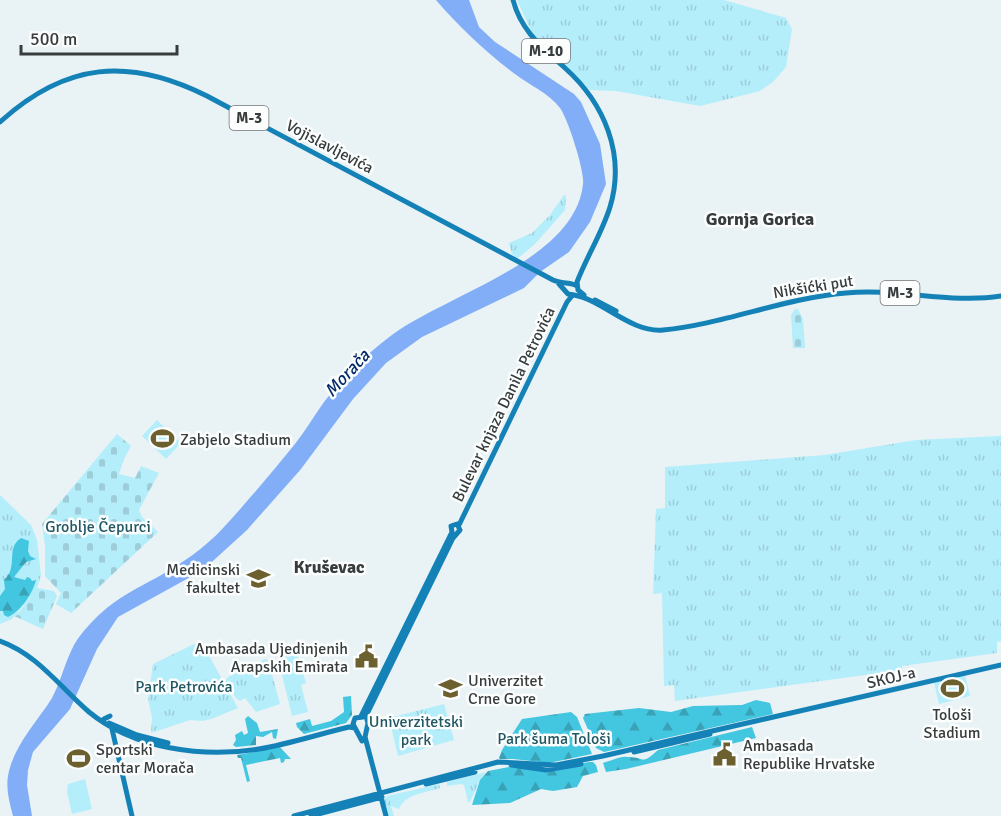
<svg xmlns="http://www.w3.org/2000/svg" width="1001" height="816" viewBox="0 0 1001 816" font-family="Signika,sans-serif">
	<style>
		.grass { fill: url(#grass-tufts) }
		.forest { fill: url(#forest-firs) }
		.cemetery { fill: url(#cemetery-stones) }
		.pitch { fill: #b4eefb }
		.water { fill: #82aef7 }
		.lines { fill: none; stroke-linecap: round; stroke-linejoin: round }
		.major { stroke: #1582b7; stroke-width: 5 }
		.labels { text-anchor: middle; stroke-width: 5; stroke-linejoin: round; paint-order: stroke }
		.shield { fill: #fcfefe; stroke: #737677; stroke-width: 1.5 }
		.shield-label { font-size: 15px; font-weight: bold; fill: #383c3d }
		.street-label { font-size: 16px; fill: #383c3d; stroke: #fcfefe }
		.poi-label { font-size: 16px; fill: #383c3d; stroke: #fcfefe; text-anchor: start }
		.park-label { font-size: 16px; fill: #215762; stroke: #fcfefe }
		.neighbourhood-label { font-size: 18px; font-weight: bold; fill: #383c3d; stroke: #fcfefe }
		.water-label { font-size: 18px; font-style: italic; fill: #042968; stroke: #fcfefe }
	</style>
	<defs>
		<pattern id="grass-tufts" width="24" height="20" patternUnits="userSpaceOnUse" patternTransform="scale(1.5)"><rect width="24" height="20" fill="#b4eefb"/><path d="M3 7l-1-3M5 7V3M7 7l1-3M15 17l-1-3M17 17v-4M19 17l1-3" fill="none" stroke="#9ccdd8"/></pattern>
		<pattern id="forest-firs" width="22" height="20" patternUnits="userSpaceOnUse" patternTransform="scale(1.5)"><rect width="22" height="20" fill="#43c6e0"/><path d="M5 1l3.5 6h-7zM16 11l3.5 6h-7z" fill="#39a2b7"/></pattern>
		<pattern id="cemetery-stones" width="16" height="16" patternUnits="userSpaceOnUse" patternTransform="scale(1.5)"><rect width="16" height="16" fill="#b4eefb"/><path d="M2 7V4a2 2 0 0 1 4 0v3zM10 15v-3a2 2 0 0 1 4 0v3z" fill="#9ccdd8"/></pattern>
	</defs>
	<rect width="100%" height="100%" fill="#e9f2f5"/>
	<!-- grass -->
	<path class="grass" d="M 517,0 L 724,0 L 786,18 L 792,29 L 786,67 L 773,82 L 760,91 L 700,106 L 616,91 L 590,90 L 532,33 Z
		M 564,195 L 566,196 L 565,210 L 535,244 L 517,259 L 512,254 L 509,243 L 532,233 L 550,215 Z
		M 1001,434 L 1001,641 L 997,642 L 997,653 L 902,666 L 902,670 L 675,701 L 674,685 L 664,686 L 662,593 L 653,594 L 656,509 L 665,508 L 665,467 L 825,455 L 916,440 L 1000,436 Z
		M 0,495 L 31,525 L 37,540 L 41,575 L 37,589 L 23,606 L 12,619 L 0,624 Z
		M 194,644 L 203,645 L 238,708 L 211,719 L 203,721 L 190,720 L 151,733 L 152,718 L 148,699 L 153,664 Z
		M 296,649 L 306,683 L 301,685 L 308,712 L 292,716 L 278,658 Z
		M 265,659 L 268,660 L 280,704 L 256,712 L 245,698 L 240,701 L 236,698 L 225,681 L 228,677 Z
		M 444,704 L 454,740 L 398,756 L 389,718 Z
		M 486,772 L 480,780 L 470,802 L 468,802 L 464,785 L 461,784 L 447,786 L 447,782 Z
		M 439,784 L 440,788 C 425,793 405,794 399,809 L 391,806 L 394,816 L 387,816 L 383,801 L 387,796 Z"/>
	<!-- forest -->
	<path class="forest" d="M 21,538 L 29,541 L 28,551 L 30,556 L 36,559 L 26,562 L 14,577 L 25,580 L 27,577 L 30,578 L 32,581 L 36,580 C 33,593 21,611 8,617 L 4,615 L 3,611 L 0,611 L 0,596 L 5,589 L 4,580 C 19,567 5,548 21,538 Z
		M 351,696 L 352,715 L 346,723 L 304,734 L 297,727 L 296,723 L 310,719 L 312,726 L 331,721 L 344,712 L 343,697 Z
		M 756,700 L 770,703 L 773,714 L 604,752 L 596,748 L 583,718 L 585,714 L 639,708 L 671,712 L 693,706 L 742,705 Z
		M 571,712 L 577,717 L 592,754 L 549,763 L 513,759 L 500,759 L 499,758 L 502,750 L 522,719 Z
		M 248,716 L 257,723 L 260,732 L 278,729 L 276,739 L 273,738 L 272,732 L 263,737 L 256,736 L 256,745 L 236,747 L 233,745 L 236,740 L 235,735 L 242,731 L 244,735 L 248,733 L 245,719 Z
		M 752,727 L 756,738 L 626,769 L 606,772 L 603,763 C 611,761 620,756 627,757 C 647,757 640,766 658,750 Z
		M 280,747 L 291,759 L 285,759 L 284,762 L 281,763 L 280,758 L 246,765 L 250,781 L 247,782 L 241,758 L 238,758 L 237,755 Z
		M 589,762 L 593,762 L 596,765 L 598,772 L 583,776 L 577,787 L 553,791 L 541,789 L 510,803 L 472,805 L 480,780 L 488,771 L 509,767 L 547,770 Z"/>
	<!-- cemetery -->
	<path class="cemetery" d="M 795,309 L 798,309 L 803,319 L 805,348 L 793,348 L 791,315 Z
		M 117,434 L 131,446 L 124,459 L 119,474 L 135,478 L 141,466 L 159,473 L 139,510 L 142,517 L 158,532 L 71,613 L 56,604 L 61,593 L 45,576 L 45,545 L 42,524 Z
		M 37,588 L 54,591 L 57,596 L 43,629 L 14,616 L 20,611 Z"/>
	<!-- pitch -->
	<path class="pitch" d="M 157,420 L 181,443 L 166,459 L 142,436 Z
		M 965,675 L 970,696 L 939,704 L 934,682 Z
		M 85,779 L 92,809 L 72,814 L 67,792 L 68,784 Z"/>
	<!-- water -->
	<path class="water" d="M 436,0 L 469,0 L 479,27 L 495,42 L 574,94 L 581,102 L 600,144 L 606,184 L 590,222 L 569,252 L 540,272 L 524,288 L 422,337 L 386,363 L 353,399 L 301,469 L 247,530 L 203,570 L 118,617 L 97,649 L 70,709 L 33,752 L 28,770 L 27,785 L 32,816 L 13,816 C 9,801 5,787 9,771 C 16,743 37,722 52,698 C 61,681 65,662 74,645 C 82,631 95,618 108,607 C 123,595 139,587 156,578 C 181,564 205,548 224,527 C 249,500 272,472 295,444 C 305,431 314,416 324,402 C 343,378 364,356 388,338 C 443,295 575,262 583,184 C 585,172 568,119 560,108 C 549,93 529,85 515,74 C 487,53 459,27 436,0 Z"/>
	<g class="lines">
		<!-- major -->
		<path class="major" d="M 513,0 C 521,31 542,47 565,68 C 604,103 626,154 610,207 C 602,233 587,256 577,282 L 578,290 L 584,295
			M 0,122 C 66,62 129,57 207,96 L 553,280 C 561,284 572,282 577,286
			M 559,284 L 568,294 L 574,295
			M 574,295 C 603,300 631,333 663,330 C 725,324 784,298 846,293 C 897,288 951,304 1001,296
			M 595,300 L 616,311
			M 459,525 L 567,302 L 572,296
			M 0,641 C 37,654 60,687 89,712 C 134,749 203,758 259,749 C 289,744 319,734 349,727 L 355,728
			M 361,716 L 452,532 L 451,526 L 457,524 L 460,530 L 453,538 L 366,716 L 368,723 L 365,737 L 386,816
			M 104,719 L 110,716
			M 109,723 L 137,735 L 168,743
			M 112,729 L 132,816
			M 362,741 L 353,724 L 355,718 L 363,717
			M 634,752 L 710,734
			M 511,765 L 546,770 L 581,764
			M 426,784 L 475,772
			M 294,816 L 498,762 L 556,765 L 603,756 L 1001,665
			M 311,816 L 382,797"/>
	</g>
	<!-- icons -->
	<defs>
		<symbol id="stadium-bare" viewBox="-9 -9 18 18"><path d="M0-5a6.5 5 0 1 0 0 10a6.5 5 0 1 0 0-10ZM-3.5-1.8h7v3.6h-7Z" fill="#6c612e" stroke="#fcfefe" stroke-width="2.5" paint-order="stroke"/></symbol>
		<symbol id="university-bare" viewBox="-9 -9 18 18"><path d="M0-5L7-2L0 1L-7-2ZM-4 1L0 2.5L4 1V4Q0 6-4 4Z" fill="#6c612e" stroke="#fcfefe" stroke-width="2.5" paint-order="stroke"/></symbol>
		<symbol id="civic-bare" viewBox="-9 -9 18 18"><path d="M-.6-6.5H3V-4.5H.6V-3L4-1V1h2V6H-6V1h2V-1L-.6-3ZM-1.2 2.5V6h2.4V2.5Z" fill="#6c612e" stroke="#fcfefe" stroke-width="2.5" paint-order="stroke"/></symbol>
	</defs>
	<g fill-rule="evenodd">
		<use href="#stadium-bare" x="146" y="422" width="33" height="33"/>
		<use href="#university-bare" x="242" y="562" width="33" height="33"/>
		<use href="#civic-bare" x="350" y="640" width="33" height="33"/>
		<use href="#university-bare" x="434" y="672" width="33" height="33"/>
		<use href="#stadium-bare" x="936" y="672" width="33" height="33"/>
		<use href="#civic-bare" x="708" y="738" width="33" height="33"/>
		<use href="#stadium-bare" x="62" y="742" width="33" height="33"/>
	</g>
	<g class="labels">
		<!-- shield labels -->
		<g class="shield">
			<rect x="522" y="39" width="48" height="24" rx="4.5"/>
			<rect x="229.5" y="106" width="39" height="24" rx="4.5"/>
			<rect x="880.5" y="281" width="39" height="24" rx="4.5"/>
		</g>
		<g class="shield-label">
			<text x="546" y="56">M-10</text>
			<text x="249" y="123">M-3</text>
			<text x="900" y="298">M-3</text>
		</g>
		<!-- street labels -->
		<g class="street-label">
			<text transform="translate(330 146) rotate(28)" y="6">Vojislavljevića</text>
			<text transform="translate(813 286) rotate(-9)" y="6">Nikšićki put</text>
			<text transform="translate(503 404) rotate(-64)" y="6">Bulevar knjaza Danila Petrovića</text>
			<text transform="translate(891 677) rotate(-13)" y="6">SKOJ-a</text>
		</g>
		<!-- poi labels -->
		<g class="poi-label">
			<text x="180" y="445">Zabjelo Stadium</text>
			<text x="240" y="575" text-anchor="end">Medicinski<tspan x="240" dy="18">fakultet</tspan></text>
			<text x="348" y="654" text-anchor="end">Ambasada Ujedinjenih<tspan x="348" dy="18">Arapskih Emirata</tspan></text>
			<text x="468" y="686">Univerzitet<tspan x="468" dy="18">Crne Gore</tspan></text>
			<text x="952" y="720" text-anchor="middle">Tološi<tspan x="952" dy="18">Stadium</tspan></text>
			<text x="743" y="751">Ambasada<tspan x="743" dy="18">Republike Hrvatske</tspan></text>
			<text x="96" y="755">Sportski<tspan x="96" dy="18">centar Morača</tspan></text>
		</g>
		<!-- park labels -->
		<g class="park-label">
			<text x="98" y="532">Groblje Čepurci</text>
			<text x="184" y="692">Park Petrovića</text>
			<text x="416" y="727">Univerzitetski<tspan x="416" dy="18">park</tspan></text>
			<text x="554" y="744">Park šuma Tološi</text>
		</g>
		<!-- neighbourhood labels -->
		<g class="neighbourhood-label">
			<text x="760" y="225">Gornja Gorica</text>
			<text x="329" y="573">Kruševac</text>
		</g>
		<!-- water labels -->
		<g class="water-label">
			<text transform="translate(347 373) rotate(-47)" y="6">Morača</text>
		</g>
	</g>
	<!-- scale -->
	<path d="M21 45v9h156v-9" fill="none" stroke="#383c3d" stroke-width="3"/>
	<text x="30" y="45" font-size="18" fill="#383c3d" stroke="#fcfefe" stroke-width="4.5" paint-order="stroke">500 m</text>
</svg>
